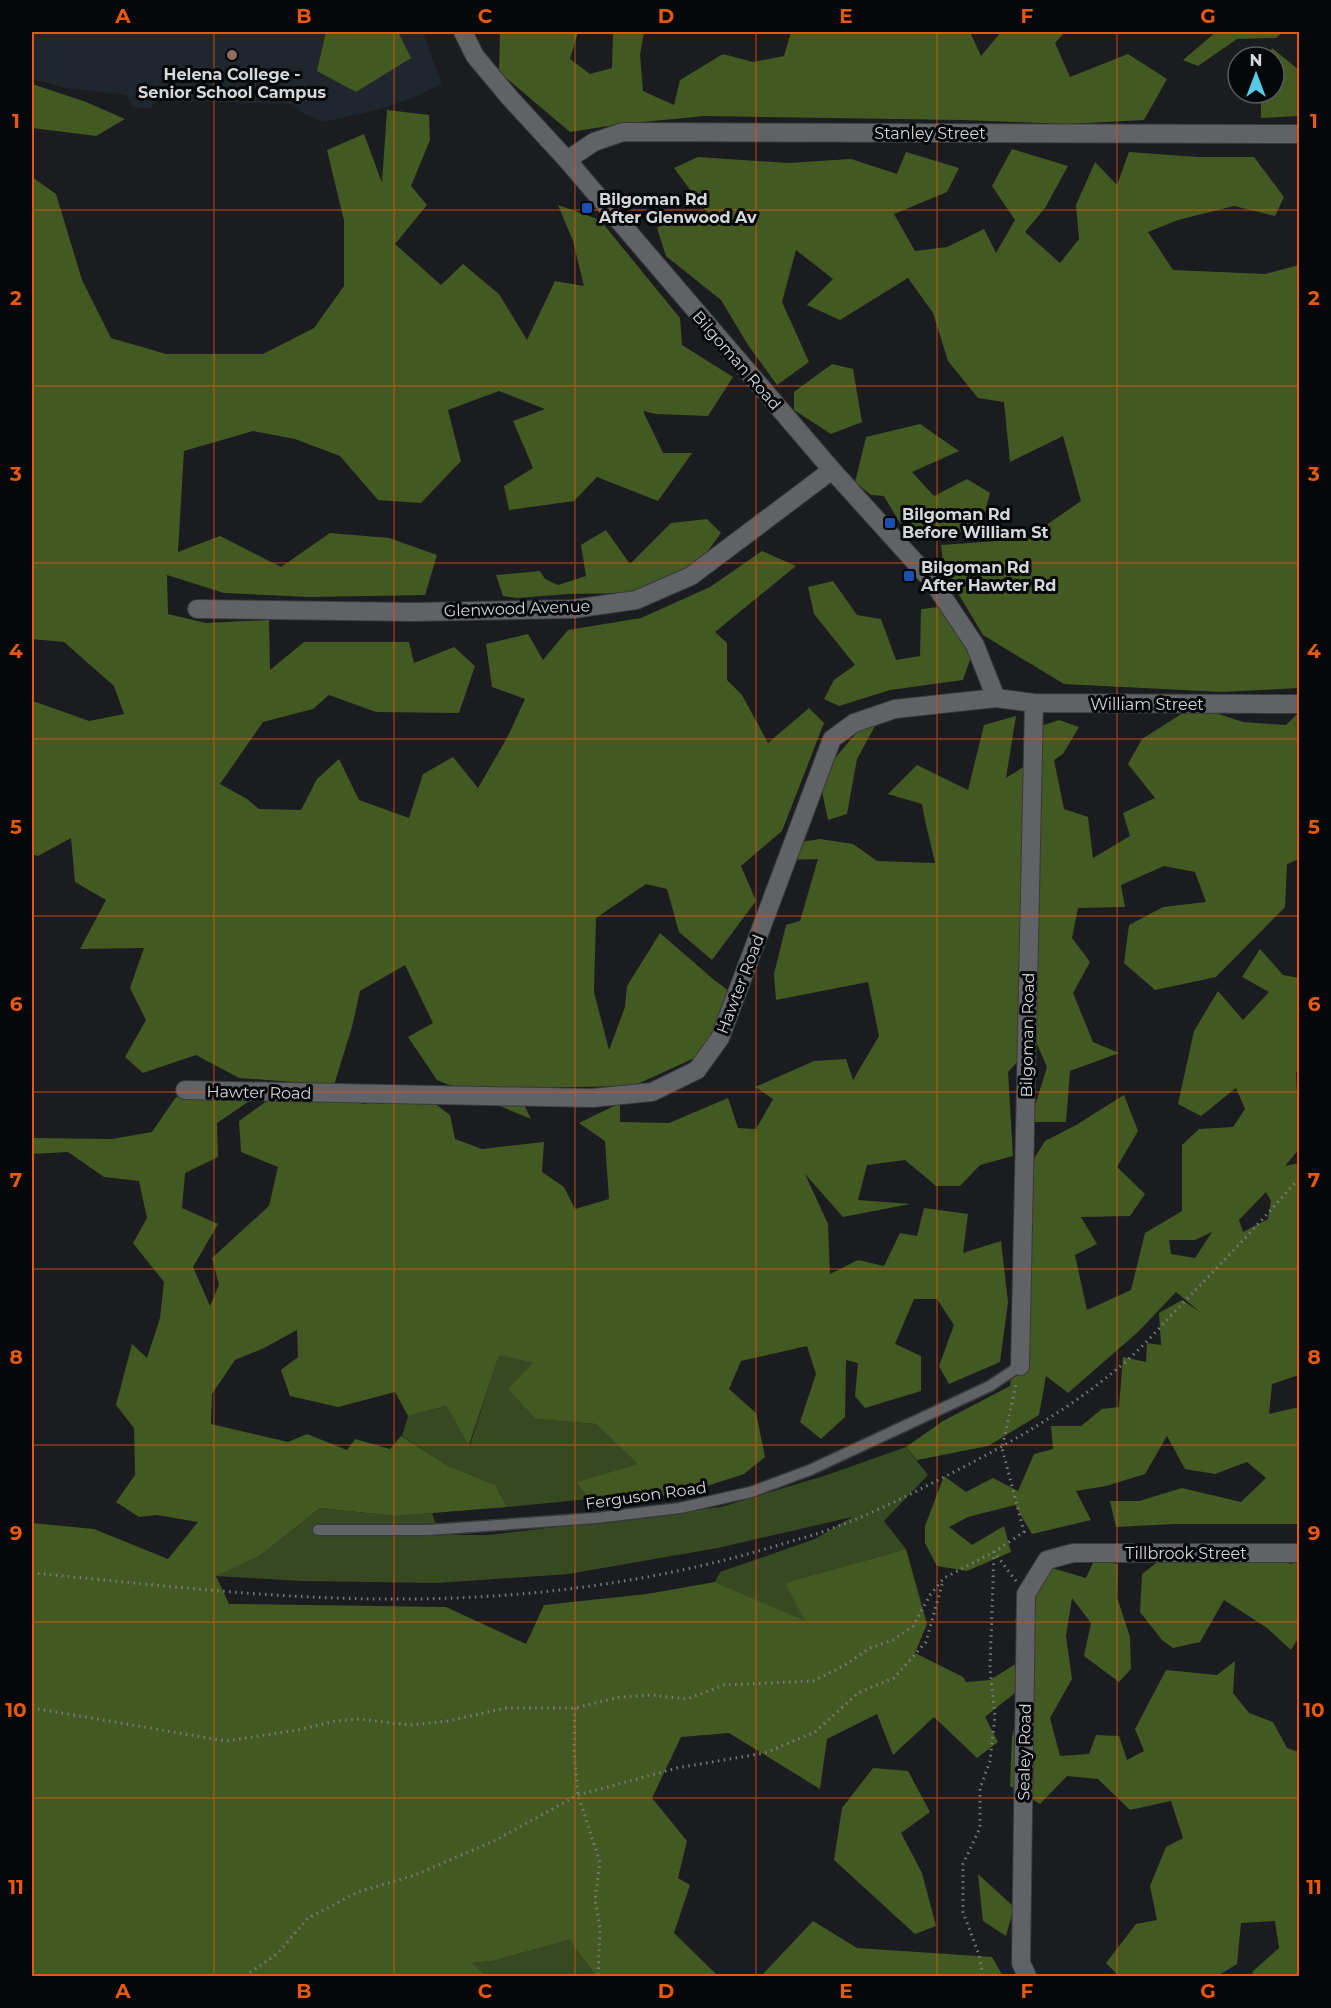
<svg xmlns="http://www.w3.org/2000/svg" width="1331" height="2008" viewBox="0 0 1331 2008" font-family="Montserrat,sans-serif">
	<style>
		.built { fill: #20262d }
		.green { fill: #374920 }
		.forest { fill: #425a21; fill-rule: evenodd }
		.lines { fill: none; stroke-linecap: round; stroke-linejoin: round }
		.lane-casing { stroke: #37393b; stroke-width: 13 }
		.street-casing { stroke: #37393b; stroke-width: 20 }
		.path { stroke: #7a7b7d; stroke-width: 3; stroke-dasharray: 1.5 4.5; stroke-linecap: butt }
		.lane { stroke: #606265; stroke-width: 10 }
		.street { stroke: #606265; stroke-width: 18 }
		.grid { fill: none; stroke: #e8590c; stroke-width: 1.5; stroke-opacity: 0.55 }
		.education-dot { fill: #8d6e63; stroke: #060708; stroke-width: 2 }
		.transit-dot { fill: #1a4fb4; stroke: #060708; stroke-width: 2 }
		.labels { text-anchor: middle; stroke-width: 6; stroke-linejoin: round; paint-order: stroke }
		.poi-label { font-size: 16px; font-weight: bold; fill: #d6d7d9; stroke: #060708; text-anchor: start }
		.street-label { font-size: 16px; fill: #d6d7d9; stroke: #060708 }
		.neatline { fill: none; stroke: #e8590c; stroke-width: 2 }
		.grid-label { font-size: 20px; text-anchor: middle; font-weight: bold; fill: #e8590c }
	</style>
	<rect width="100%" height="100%" fill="#1a1c1f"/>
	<!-- built -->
	<path class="built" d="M 32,32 L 423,32 L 442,84 L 413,98 L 381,109 L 324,122 L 302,113 L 293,104 L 157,101 L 150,109 L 133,107 L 126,95 L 65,88 L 32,79 Z"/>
	<!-- green -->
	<path class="green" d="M 499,1354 L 533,1363 L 536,1419 L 596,1424 L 639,1464 L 576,1482 L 589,1499 L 507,1507 L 495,1485 L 447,1465 L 402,1436 L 408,1416 L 446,1406 L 470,1445 Z
		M 906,1447 L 928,1475 L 884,1521 L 906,1549 L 786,1583 L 806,1622 L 715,1582 L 720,1572 L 815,1539 L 852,1517 L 718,1548 L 568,1574 L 438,1583 L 302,1581 L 215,1576 L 261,1555 L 320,1508 L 395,1516 L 432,1513 L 440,1535 L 489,1535 L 721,1507 L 827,1475 Z
		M 569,1940 L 596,1976 L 487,1976 L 470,1963 L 493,1961 Z"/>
	<!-- forest -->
	<path class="forest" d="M 326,32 L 398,32 L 411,58 L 356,92 L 317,71 Z
		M 500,32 L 578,32 L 570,59 L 590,74 L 612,68 L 613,34 L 608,32 L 644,32 L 640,55 L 643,91 L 674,105 L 680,80 L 723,54 L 753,62 L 784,56 L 791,32 L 970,32 L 981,56 L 1001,32 L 1065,32 L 1055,43 L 1070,77 L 1128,54 L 1167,79 L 1144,120 L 1067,124 L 962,120 L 705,116 L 621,124 L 570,132 L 499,72 Z
		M 1216,32 L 1283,32 L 1276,38 L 1237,39 L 1198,66 L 1183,60 Z
		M 1272,48 L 1299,70 L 1299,116 L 1261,118 L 1261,93 L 1274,93 L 1274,57 L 1269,57 Z
		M 32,84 L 86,102 L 125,119 L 96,136 L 32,128 Z
		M 387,110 L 429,115 L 430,140 L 411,186 L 427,205 L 395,244 L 441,285 L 463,264 L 499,294 L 527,340 L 555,281 L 584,286 L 573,241 L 558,205 L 600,220 L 680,318 L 682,345 L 733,377 L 708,416 L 656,414 L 643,411 L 663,453 L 692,453 L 658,501 L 597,477 L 574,501 L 509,510 L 504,486 L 533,468 L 513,421 L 545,409 L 499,391 L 448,410 L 461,461 L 421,503 L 378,500 L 340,456 L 295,439 L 253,431 L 184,451 L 178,552 L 220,536 L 281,567 L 330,533 L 389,538 L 437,555 L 425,595 L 310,597 L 224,593 L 167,575 L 168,614 L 206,623 L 269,620 L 270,670 L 304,642 L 409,642 L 414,663 L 454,647 L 475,666 L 459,713 L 376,712 L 329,695 L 313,709 L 263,722 L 220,784 L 247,799 L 259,809 L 301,810 L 317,779 L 339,759 L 359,800 L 409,818 L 423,774 L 453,757 L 478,788 L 508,736 L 525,699 L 492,687 L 486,644 L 528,634 L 543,660 L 568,630 L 641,618 L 710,587 L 762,551 L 796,566 L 715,632 L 727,643 L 727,680 L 742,695 L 768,743 L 809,708 L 824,723 L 782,831 L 741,866 L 756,901 L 712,960 L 679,932 L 667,889 L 646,884 L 596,918 L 594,992 L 609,1050 L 625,1007 L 627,986 L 660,933 L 713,979 L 741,1000 L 712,1050 L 633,1086 L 516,1088 L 531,1119 L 437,1080 L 408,1037 L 433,1023 L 405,965 L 360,991 L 352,1027 L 334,1085 L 239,1078 L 196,1055 L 143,1073 L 125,1057 L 146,1020 L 130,988 L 144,948 L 80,949 L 106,900 L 75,882 L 71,838 L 38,856 L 32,854 L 32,702 L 36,702 L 89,721 L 124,714 L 114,686 L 64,642 L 32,639 L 32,177 L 56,194 L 82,280 L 111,338 L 166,354 L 263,354 L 314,328 L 344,286 L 344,221 L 327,150 L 364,134 L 382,183 Z
		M 1012,149 L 1068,166 L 1045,208 L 1025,232 L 1060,263 L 1079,239 L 1076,205 L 1095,162 L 1117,185 L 1129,152 L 1198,157 L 1254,157 L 1284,197 L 1275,216 L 1234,206 L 1178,220 L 1148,232 L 1173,270 L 1265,274 L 1299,265 L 1299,688 L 1221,692 L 1064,684 L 983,635 L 944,570 L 941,545 L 1026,539 L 1081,501 L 1063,436 L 1010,462 L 1004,402 L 978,398 L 948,361 L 933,313 L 908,278 L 840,320 L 807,305 L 833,279 L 796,250 L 782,302 L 809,362 L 777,385 L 748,345 L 721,300 L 666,256 L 657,228 L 681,214 L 706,211 L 674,168 L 698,157 L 788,163 L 851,159 L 897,174 L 906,152 L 959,168 L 947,192 L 894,214 L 915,251 L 947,247 L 984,229 L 996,253 L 1015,220 L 992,186 Z
		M 832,364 L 853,369 L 862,422 L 831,434 L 794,410 L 794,392 Z
		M 920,424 L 959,451 L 912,472 L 934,496 L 967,479 L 990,493 L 980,532 L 924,532 L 910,540 L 884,496 L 871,495 L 855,482 L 866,437 Z
		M 707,519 L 721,533 L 693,571 L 634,593 L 568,594 L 517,598 L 503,596 L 496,575 L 540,571 L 545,579 L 558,585 L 586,576 L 581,545 L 606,530 L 630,564 L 671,523 Z
		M 833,581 L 857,615 L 881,619 L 896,660 L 920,656 L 921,609 L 948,606 L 972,654 L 963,680 L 890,690 L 839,706 L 824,699 L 834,680 L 855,665 L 814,614 L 808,587 Z
		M 1194,706 L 1243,722 L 1286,725 L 1299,712 L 1299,859 L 1287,864 L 1285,907 L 1216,977 L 1155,990 L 1124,963 L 1129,925 L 1163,907 L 1206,902 L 1195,872 L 1164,866 L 1121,885 L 1125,907 L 1078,908 L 1072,938 L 1090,962 L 1073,993 L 1093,1042 L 1119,1053 L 1070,1071 L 1066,1122 L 1030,1122 L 1047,1067 L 1036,1042 L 1008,1072 L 1013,1156 L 980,1165 L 960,1186 L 936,1186 L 905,1160 L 867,1165 L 858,1200 L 910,1204 L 843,1217 L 805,1174 L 828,1224 L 830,1274 L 858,1260 L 884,1266 L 900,1233 L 917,1236 L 924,1208 L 968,1214 L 963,1253 L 1001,1241 L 1008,1302 L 1000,1362 L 949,1384 L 939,1366 L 954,1325 L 937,1299 L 914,1299 L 895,1344 L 921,1356 L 921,1391 L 865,1408 L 855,1396 L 858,1363 L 846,1360 L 845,1417 L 821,1439 L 800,1422 L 816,1374 L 807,1346 L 741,1361 L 729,1389 L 756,1413 L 765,1457 L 744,1474 L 679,1495 L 589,1499 L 576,1482 L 638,1464 L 596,1424 L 536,1419 L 508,1389 L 533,1363 L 499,1355 L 469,1445 L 446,1406 L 408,1416 L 395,1392 L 338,1407 L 290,1396 L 281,1370 L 298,1357 L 297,1330 L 264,1348 L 235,1360 L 212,1394 L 211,1424 L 288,1442 L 307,1434 L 347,1450 L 355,1439 L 390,1449 L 401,1436 L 447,1465 L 495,1485 L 507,1507 L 395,1516 L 320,1508 L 261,1555 L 216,1576 L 229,1604 L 446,1607 L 526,1644 L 544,1605 L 647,1594 L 715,1582 L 805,1621 L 785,1583 L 906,1549 L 927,1624 L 915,1653 L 963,1677 L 966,1682 L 990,1680 L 1033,1653 L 1015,1620 L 1052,1568 L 1086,1578 L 1096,1556 L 1118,1565 L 1117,1597 L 1130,1637 L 1131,1669 L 1119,1682 L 1084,1656 L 1091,1623 L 1072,1598 L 1066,1636 L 1072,1679 L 1050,1718 L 1060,1756 L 1089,1754 L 1096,1735 L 1119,1736 L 1127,1760 L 1144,1751 L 1135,1729 L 1166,1670 L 1217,1675 L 1235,1661 L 1233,1693 L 1249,1713 L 1273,1722 L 1287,1748 L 1299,1752 L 1299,1976 L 1254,1976 L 1252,1972 L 1279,1948 L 1275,1921 L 1241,1923 L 1237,1964 L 1219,1975 L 1119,1976 L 1106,1963 L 1136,1924 L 1157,1920 L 1150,1886 L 1166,1847 L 1183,1838 L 1171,1801 L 1130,1810 L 1098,1779 L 1067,1776 L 1040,1804 L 1010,1786 L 1012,1737 L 1026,1684 L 985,1717 L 998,1742 L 977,1758 L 934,1717 L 893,1755 L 877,1714 L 827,1739 L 820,1789 L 729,1733 L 681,1737 L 652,1798 L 687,1841 L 678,1878 L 690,1885 L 674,1933 L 718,1976 L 596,1976 L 569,1940 L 493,1961 L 471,1963 L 487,1976 L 32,1976 L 32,1523 L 94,1529 L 168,1559 L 198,1522 L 157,1515 L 139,1517 L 116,1502 L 135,1475 L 134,1428 L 116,1405 L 132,1344 L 147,1358 L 160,1318 L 164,1282 L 133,1243 L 147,1218 L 139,1181 L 104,1177 L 68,1152 L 32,1154 L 32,1138 L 112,1139 L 152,1132 L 176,1097 L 251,1100 L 217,1123 L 218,1157 L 185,1173 L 182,1208 L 218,1224 L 193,1267 L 210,1306 L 219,1285 L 212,1258 L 269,1206 L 278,1167 L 241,1152 L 239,1121 L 271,1098 L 334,1089 L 363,1104 L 426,1097 L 450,1115 L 455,1139 L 482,1149 L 544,1142 L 542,1172 L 564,1187 L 575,1209 L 609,1199 L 605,1141 L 579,1123 L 620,1103 L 620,1122 L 669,1123 L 728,1098 L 738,1128 L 756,1129 L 773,1099 L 755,1087 L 814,1061 L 846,1059 L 853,1080 L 879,1036 L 868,982 L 776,1000 L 774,974 L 786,925 L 800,921 L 818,859 L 787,860 L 801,842 L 820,839 L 853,844 L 877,861 L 935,863 C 931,843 925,824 922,804 L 888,794 L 917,765 L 968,790 L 984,725 L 1016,716 L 1006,778 L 1025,766 L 1038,727 L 1059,720 L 1079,727 L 1063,754 L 1054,760 L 1064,809 L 1088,817 L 1093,858 L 1130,836 L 1123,813 L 1155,798 L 1128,764 L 1142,739 Z
		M 881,715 L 857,759 L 847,814 L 828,820 L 819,777 L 857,732 Z
		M 1260,949 L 1283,975 L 1299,978 L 1300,1070 L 1296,1072 L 1299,1149 L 1285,1166 L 1299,1163 L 1299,1375 L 1272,1384 L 1269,1414 L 1299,1407 L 1299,1524 L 1174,1524 L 1116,1527 L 1110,1501 L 1139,1501 L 1182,1488 L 1241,1502 L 1266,1478 L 1247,1462 L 1215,1474 L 1185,1469 L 1167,1436 L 1145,1474 L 1106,1486 L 1076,1491 L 1091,1520 L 1032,1534 L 1015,1505 L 968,1517 L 949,1527 L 972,1545 L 1004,1526 L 1011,1552 L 967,1571 L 937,1566 L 925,1543 L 925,1526 L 944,1476 L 966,1492 L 993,1478 L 1018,1491 L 1034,1454 L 1053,1449 L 1051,1426 L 1081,1426 L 1102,1409 L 1119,1407 L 1123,1357 L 1146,1362 L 1147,1343 L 1161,1345 L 1159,1313 L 1182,1300 L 1200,1312 L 1176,1292 L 1138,1332 L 1068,1393 L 1046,1376 L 1039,1415 L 988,1446 L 917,1460 L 906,1447 L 943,1421 L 1010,1386 L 1016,1350 L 1024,1175 L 1045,1141 L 1076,1125 L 1124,1095 L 1138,1131 L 1117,1167 L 1145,1194 L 1130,1216 L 1081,1217 L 1097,1244 L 1075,1255 L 1087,1310 L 1131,1290 L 1145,1233 L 1182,1211 L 1182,1145 L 1199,1129 L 1233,1127 L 1245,1109 L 1236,1088 L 1201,1116 L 1178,1104 L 1194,1031 L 1218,991 L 1243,1020 L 1269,992 L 1242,977 ZM 1266,1192 L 1271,1201 L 1268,1219 L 1243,1232 L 1239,1220 ZM 1212,1232 L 1195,1258 L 1171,1254 L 1169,1240 L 1195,1240 Z
		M 1254,1553 L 1291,1564 L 1299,1561 L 1299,1637 L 1291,1650 L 1267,1628 L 1224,1600 L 1200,1642 L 1173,1648 L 1162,1640 L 1140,1612 L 1142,1574 L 1165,1556 Z
		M 873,1768 L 908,1771 L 930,1812 L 901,1833 L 922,1873 L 936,1926 L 915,1934 L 834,1860 L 842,1808 Z
		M 978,1874 L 1014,1907 L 1006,1936 L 983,1921 Z
		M 813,1921 L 857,1948 L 992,1957 L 1003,1976 L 761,1976 Z"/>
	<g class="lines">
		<defs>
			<path id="lane" d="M 318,1530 L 428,1530 L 596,1518 L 680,1508 L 751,1492 L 810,1470 L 990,1386 L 1020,1366"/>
			<path id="street" d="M 463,32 L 475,56 L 510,98 L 567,160 L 832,470 L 933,582 L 975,645 L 996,698
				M 567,160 L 594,142 L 623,132 L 1300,134
				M 197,609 L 413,612 L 573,609 L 636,600 L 691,576 L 832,470
				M 185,1090 L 592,1098 L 652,1092 L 697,1070 L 720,1038 L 832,739 L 854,723 L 895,709 L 996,698 L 1034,703 L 1300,704
				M 1020,1366 L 1034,703
				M 1027,1976 L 1021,1963 L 1026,1594 L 1047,1560 L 1073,1553 L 1300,1553"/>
		</defs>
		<!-- lane casing -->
		<use href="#lane" class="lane-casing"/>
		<!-- street casing -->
		<use href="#street" class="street-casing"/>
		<!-- path -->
		<path class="path" d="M 32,1573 C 150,1584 270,1599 390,1599 C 521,1600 654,1583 779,1545 C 797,1539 816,1535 833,1528 C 872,1514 911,1494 948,1475 C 1013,1442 1077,1405 1131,1357 C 1148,1341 1164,1323 1180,1306 C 1221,1264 1261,1222 1300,1177
			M 1016,1581 L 994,1552 L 1024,1532 L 1002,1448 L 1016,1384
			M 32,1708 L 226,1741 L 298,1730 L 335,1721 L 360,1719 L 410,1725 L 448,1721 L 506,1708 L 575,1708 L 620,1697 L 651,1695 L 687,1699 L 724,1685 L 813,1681 L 845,1665 L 870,1648 L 893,1640 L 913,1626 L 930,1595 L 944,1578 L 994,1552 L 990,1669 L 995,1716 L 990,1761 L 980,1788 L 980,1828 L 963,1864 L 963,1912 L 979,1955 L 983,1976
			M 575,1708 L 574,1753 L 578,1795 L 600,1862 L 595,1899 L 600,1928 L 598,1976
			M 245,1976 L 277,1954 L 308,1918 L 358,1892 L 415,1875 L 494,1841 L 578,1795 L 677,1768 L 765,1753 L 815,1732 L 858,1693 L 894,1678 L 926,1642 L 943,1581"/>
		<!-- lane -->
		<use href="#lane" class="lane"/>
		<!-- street -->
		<use href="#street" class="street"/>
	</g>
	<!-- grid -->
	<path class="grid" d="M 214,32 L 214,1976M 394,32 L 394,1976M 575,32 L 575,1976M 756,32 L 756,1976M 937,32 L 937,1976M 1117,32 L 1117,1976M 32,210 L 1300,210M 32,386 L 1300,386M 32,563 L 1300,563M 32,739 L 1300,739M 32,916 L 1300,916M 32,1092 L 1300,1092M 32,1269 L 1300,1269M 32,1445 L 1300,1445M 32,1622 L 1300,1622M 32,1798 L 1300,1798"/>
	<!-- markers -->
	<circle class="education-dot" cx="232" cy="55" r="6"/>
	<g class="transit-dot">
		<rect x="581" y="202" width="12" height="12" rx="3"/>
		<rect x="884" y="517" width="12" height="12" rx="3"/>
		<rect x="903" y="570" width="12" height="12" rx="3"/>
	</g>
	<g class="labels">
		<!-- poi labels -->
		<g class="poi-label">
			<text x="232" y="80" text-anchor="middle">Helena College -<tspan x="232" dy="18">Senior School Campus</tspan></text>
			<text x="599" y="205">Bilgoman Rd<tspan x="599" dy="18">After Glenwood Av</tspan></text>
			<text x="902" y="520">Bilgoman Rd<tspan x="902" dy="18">Before William St</tspan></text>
			<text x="921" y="573">Bilgoman Rd<tspan x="921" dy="18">After Hawter Rd</tspan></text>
		</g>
		<!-- street labels -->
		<g class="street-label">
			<text x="930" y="139">Stanley Street</text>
			<text transform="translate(737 360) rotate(49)" y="6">Bilgoman Road</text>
			<text transform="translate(517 608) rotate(-2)" y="6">Glenwood Avenue</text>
			<text x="1147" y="710">William Street</text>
			<text transform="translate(740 984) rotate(-69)" y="6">Hawter Road</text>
			<text transform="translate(1027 1035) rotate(-89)" y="6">Bilgoman Road</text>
			<text transform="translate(259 1092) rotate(1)" y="6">Hawter Road</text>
			<text transform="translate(646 1495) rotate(-8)" y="6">Ferguson Road</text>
			<text x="1186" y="1559">Tillbrook Street</text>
			<text transform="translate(1024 1752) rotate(-89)" y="6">Sealey Road</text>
		</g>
	</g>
	<!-- border -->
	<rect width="1331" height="2008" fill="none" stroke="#060708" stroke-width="66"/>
	<!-- north arrow -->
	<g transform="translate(1256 75)"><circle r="28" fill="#060708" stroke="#595a5c" stroke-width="1.5"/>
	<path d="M0-4.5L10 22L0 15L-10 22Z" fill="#59c8e4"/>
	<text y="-9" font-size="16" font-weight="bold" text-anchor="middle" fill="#d6d7d9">N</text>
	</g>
	<rect x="33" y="33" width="1265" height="1942" class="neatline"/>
	<g class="grid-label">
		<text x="123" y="23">A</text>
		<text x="304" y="23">B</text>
		<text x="485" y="23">C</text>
		<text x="666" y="23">D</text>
		<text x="846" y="23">E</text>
		<text x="1027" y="23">F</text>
		<text x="1208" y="23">G</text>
		<text x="16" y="128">1</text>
		<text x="1314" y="128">1</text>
		<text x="16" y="305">2</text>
		<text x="1314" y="305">2</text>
		<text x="16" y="481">3</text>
		<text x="1314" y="481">3</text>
		<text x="16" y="658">4</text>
		<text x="1314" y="658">4</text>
		<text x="16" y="834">5</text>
		<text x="1314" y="834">5</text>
		<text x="16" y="1011">6</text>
		<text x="1314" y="1011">6</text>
		<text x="16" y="1187">7</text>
		<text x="1314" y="1187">7</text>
		<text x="16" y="1364">8</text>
		<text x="1314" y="1364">8</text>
		<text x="16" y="1540">9</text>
		<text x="1314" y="1540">9</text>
		<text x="16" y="1717">10</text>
		<text x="1314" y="1717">10</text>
		<text x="16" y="1894">11</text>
		<text x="1314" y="1894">11</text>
		<text x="123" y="1998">A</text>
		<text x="304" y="1998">B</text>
		<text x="485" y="1998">C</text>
		<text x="666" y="1998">D</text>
		<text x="846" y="1998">E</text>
		<text x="1027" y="1998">F</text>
		<text x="1208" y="1998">G</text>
	</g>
</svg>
